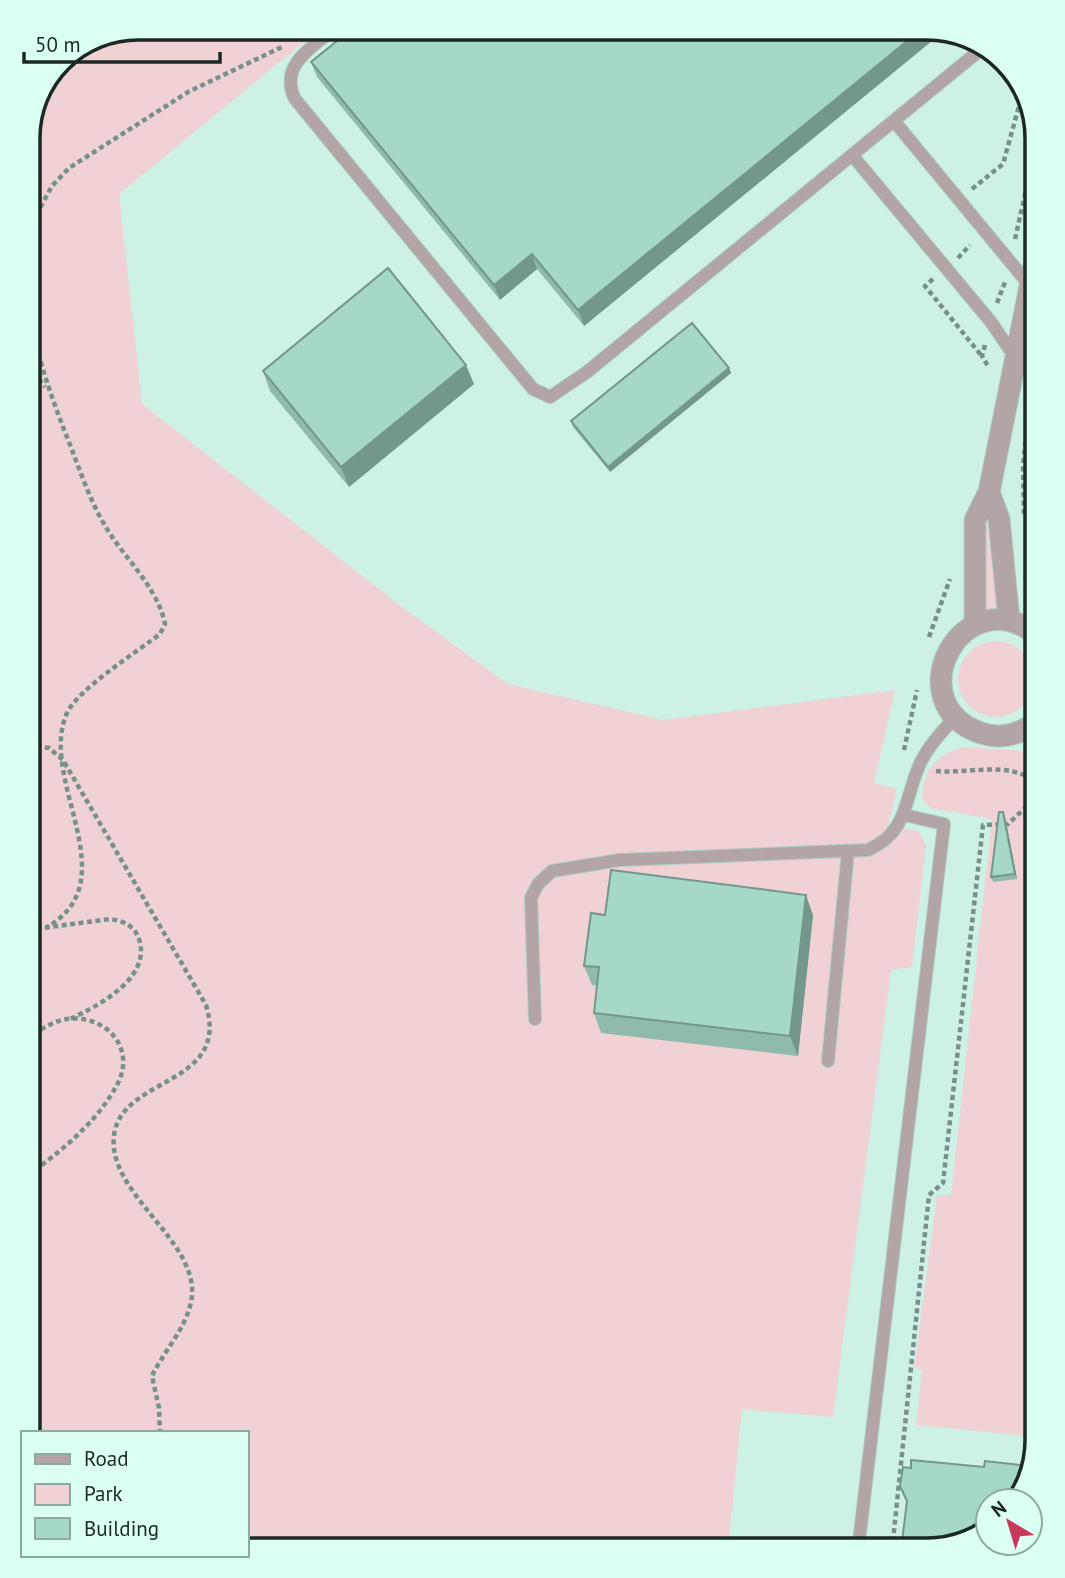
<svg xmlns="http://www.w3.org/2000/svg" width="1065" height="1578" viewBox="0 0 1065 1578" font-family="'PT Sans',sans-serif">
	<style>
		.green { fill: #f0d1d4 }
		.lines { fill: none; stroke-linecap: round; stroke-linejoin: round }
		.service-casing { stroke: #aecdc3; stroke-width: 14 }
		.minor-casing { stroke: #aecdc3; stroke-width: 23 }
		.path { stroke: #789089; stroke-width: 4.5; stroke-dasharray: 5 3.5; stroke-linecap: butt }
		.service { stroke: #b3a4a5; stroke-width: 12 }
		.minor { stroke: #b3a4a5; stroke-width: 21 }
		.wall { fill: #8fbaac }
		.shaded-wall { fill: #74978c }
		.building { fill: #a6d8c8; stroke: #74978c; stroke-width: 2 }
		.rim { fill: none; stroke: #1b2824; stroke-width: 3.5 }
	</style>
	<rect width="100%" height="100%" fill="#cef1e6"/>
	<!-- green -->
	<path class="green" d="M 139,28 L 321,28 L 119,194 L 142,404 L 402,607 L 508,684 L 663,720 L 895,690 L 874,783 L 897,789 L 888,825 L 918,831 L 926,844 L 912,967 L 891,970 L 833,1417 L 742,1409 L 728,1550 L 247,1550 L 247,1433 L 28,1433 L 28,132 L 61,60 Z
		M 987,509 L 999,605 L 991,611 L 983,607 L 980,534 Z
		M958 679a38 38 0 1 1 76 0a38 38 0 1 1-76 0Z
		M 962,747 L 1024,751 L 1037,758 L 1037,1437 L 916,1425 L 922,1369 L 914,1368 L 937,1195 L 951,1195 L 992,819 L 930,808 L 922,798 C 924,769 935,756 962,747 Z"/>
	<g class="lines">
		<defs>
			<path id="service" d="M 335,28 C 313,47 278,65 295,99 L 533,389 L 550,397 L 587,372 L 985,46
				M 894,121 L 1031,287
				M 852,155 L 991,322 L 1014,356 L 1037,363
				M 535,1019 L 531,898 L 538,884 L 552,871 L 619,860 L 868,850 C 908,832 904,801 919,766 C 927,747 942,732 955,717
				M 828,1061 L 848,851
				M 858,1550 L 944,824 L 904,815"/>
			<path id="minor" d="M 989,492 L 999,519 L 1009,620
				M 975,624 L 975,520 L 989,492 L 1037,251
				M 1037,722 C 1020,734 1001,740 981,733 C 896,704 962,576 1037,635"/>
		</defs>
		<!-- service casing -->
		<use href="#service" class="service-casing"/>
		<!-- minor casing -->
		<use href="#minor" class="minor-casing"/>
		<!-- path -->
		<path class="path" d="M 972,189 L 1003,164 L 1024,88
			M 1015,239 L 1037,141
			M 28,248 L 40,208 L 52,186 L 69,168 L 188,92 L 284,46
			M 958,258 L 970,245
			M 933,279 L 925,286 L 981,355
			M 28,295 C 33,350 52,399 72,450 C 82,476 92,505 107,529 C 126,560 158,588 165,624 L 160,634 C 138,651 77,690 67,713 C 37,779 129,880 47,927
			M 997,303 L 1005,282
			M 985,345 L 982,356 L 989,368
			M 28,366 L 45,387
			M 1028,427 L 1037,414
			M 1024,514 L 1023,467 L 1026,436
			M 1031,588 L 1037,604
			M 929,637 L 950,579
			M 28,745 L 49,748 L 63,760 L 206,1005 C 231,1087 120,1076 114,1136 C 107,1197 208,1245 190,1306 C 184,1330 163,1353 152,1376 L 159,1408 L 160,1433
			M 904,750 L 917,690
			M 936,771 C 970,774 1009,760 1037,783
			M 28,930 L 110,919 C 123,921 134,925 139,939 C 152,978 98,1006 70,1019
			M 28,1175 C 62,1151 99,1120 118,1083 C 136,1047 105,1014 67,1019 C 53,1021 41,1030 28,1037
			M 892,1550 L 929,1195 L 943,1183 L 983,825 L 1008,824 L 1037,797"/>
		<!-- service -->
		<use href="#service" class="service"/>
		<!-- minor -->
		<use href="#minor" class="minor"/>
	</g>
	<!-- wall -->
	<path class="wall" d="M 933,28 L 944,31 L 584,326 L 537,269 L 500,300 L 317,77 L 311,62 Z
		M 729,368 L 731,373 L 610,472 L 573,427 L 571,421 Z
		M 263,371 L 474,384 L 349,487 L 270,391 Z
		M 1005,817 L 1017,879 L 993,882 L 991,877 Z
		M 605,915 L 813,915 L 798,1056 L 601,1033 L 594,1013 L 597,986 L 592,985 L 584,966 Z"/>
	<!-- shaded-wall -->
	<path class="shaded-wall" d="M 923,28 L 933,28 L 944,31 L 584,326 L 578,310 Z
		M 532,254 L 537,269 L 500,300 L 494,285 Z
		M 466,365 L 474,384 L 349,487 L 341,467 Z
		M 729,368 L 731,373 L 610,472 L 608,467 Z
		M 1003,812 L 1005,817 L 1017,879 L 1015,874 Z
		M 806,895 L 813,915 L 798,1056 L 790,1036 Z"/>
	<!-- building -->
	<path class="building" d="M 353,28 L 923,28 L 578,310 L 532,254 L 494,285 L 311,62 Z
		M 388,268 L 466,365 L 341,467 L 263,371 Z
		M 692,323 L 729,368 L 608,467 L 571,421 Z
		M 999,812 L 1003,812 L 1015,874 L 991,877 Z
		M 611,870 L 806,895 L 790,1036 L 594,1013 L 599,967 L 584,966 L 591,913 L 605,915 Z
		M 911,1460 L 984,1467 L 985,1461 L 1030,1466 L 1022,1495 L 1016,1501 L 988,1501 L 988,1529 L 981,1535 L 927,1550 L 901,1550 L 907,1501 L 900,1486 L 903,1467 L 911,1468 Z"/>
	<!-- crop -->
	<path d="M0 0H1065V1578H0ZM138 40H927A98 98 0 0 1 1025 138V1440A98 98 0 0 1 927 1538H138A98 98 0 0 1 40 1440V138A98 98 0 0 1 138 40Z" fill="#dbfff3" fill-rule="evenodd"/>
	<path class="rim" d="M138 40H927A98 98 0 0 1 1025 138V1440A98 98 0 0 1 927 1538H138A98 98 0 0 1 40 1440V138A98 98 0 0 1 138 40Z"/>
	<!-- legend -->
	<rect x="21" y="1431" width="228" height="126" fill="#dbfff3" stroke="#8ea9a0" stroke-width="2"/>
	<rect x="35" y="1454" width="35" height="10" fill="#b3a4a5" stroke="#8ea9a0" stroke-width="2"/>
	<text x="84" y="1466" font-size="21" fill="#1b2824">Road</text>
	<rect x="35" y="1484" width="35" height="21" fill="#f0d1d4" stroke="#8ea9a0" stroke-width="2"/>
	<text x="84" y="1501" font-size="21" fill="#1b2824">Park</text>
	<rect x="35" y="1518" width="35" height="21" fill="#a6d8c8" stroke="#8ea9a0" stroke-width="2"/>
	<text x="84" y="1536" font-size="21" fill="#1b2824">Building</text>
	<!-- north arrow -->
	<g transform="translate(1009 1522) rotate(322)"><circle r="33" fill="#dbfff3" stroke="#8ea9a0" stroke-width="2"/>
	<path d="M0-5L12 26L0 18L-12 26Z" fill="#c8385a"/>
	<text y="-10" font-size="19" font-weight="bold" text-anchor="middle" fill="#1b2824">N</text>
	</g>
	<!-- scale -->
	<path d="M24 52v10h196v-10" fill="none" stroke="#1b2824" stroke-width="3.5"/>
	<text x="35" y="52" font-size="21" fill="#1b2824" stroke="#dbfff3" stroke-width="5" paint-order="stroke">50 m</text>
</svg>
